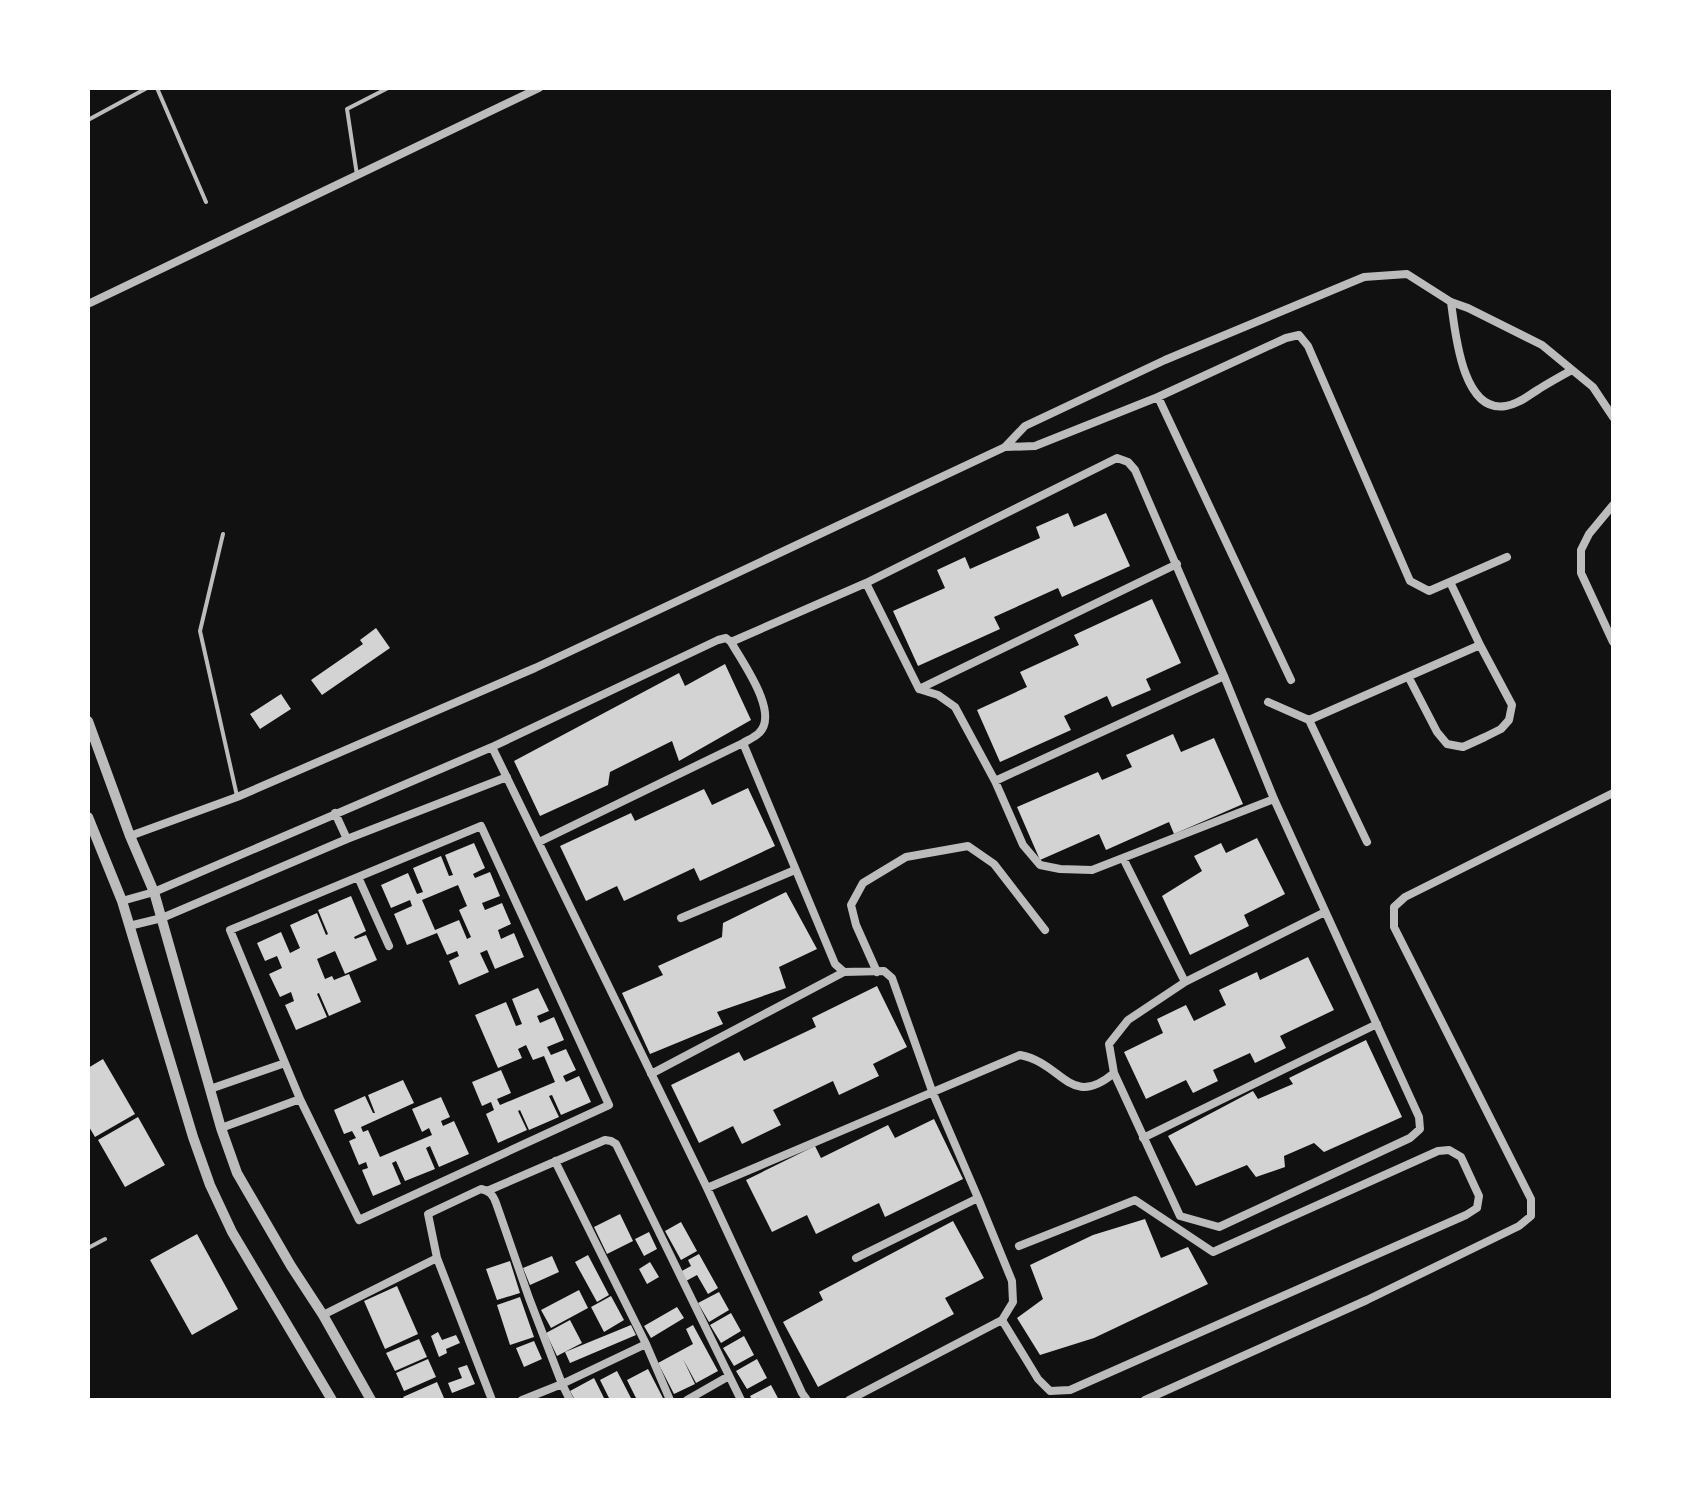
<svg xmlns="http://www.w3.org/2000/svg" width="1701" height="1488" viewBox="0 0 1701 1488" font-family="Figtree,sans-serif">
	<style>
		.building { fill: #d3d3d3; fill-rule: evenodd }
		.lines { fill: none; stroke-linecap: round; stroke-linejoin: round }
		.service { stroke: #bcbcbc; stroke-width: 4 }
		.minor { stroke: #bcbcbc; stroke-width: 8 }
		.tertiary { stroke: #bcbcbc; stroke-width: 10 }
	</style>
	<rect width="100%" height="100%" fill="#111"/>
	<!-- building -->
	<path class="building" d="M 1068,513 L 1074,527 L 1106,513 L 1130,566 L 1062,597 L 1058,588 L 994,617 L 1000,629 L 918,666 L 893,611 L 945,588 L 937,570 L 965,557 L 970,569 L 1040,538 L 1036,527 Z
		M 1152,599 L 1181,663 L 1146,679 L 1151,690 L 1112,707 L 1107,696 L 1064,716 L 1071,730 L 1000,762 L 977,710 L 1027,687 L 1020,672 L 1079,645 L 1074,635 Z
		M 376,628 L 390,648 L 322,695 L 311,680 L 363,644 L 360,640 Z
		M 725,664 L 751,720 L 679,761 L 672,741 L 610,772 L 608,785 L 540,816 L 514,761 L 679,673 L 685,686 Z
		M 281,694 L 291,709 L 260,729 L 250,714 Z
		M 1173,734 L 1181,752 L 1214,738 L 1243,804 L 1174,834 L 1169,822 L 1106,850 L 1099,834 L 1040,860 L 1017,807 L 1098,772 L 1102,780 L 1132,767 L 1126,755 Z
		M 748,788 L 775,846 L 700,881 L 694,868 L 624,901 L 617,886 L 586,901 L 560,846 L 631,813 L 635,821 L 704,789 L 712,805 Z
		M 1257,838 L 1285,894 L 1244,915 L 1249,926 L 1190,955 L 1162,896 L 1202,871 L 1194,856 L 1221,843 L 1226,853 Z
		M 474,843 L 485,868 L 473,874 L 475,878 L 490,872 L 500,896 L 482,903 L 485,910 L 502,903 L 511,924 L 498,930 L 501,939 L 514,933 L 524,957 L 495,969 L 487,950 L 480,953 L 489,972 L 459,985 L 449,961 L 459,956 L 457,951 L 447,955 L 437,933 L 407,945 L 394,914 L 412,906 L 410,900 L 391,908 L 381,885 L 408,873 L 417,894 L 423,892 L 413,868 L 441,856 L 449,876 L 453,875 L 445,855 ZM 458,885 L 467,906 L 459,910 L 471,937 L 467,939 L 459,920 L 435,930 L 422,900 Z
		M 786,892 L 817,949 L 779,967 L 786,988 L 717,1012 L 723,1024 L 650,1054 L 622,993 L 663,975 L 658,966 L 722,937 L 723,923 Z
		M 351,896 L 366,931 L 354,937 L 355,939 L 366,935 L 377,960 L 345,974 L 335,951 L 317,959 L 325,979 L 332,976 L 334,980 L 349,974 L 361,1002 L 329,1016 L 319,993 L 317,994 L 327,1017 L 296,1030 L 285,1005 L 294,1001 L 291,992 L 280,997 L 269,974 L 282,968 L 277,956 L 265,961 L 257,943 L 281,932 L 290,953 L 300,948 L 290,925 L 317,913 L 326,935 L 328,934 L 318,910 Z
		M 1308,957 L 1334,1010 L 1280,1036 L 1286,1048 L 1255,1063 L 1250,1053 L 1213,1070 L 1218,1081 L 1193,1093 L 1186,1080 L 1146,1099 L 1124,1052 L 1163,1033 L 1157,1019 L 1186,1005 L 1194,1021 L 1226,1005 L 1219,990 L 1257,972 L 1260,980 Z
		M 877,986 L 907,1047 L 873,1064 L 879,1076 L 839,1095 L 833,1081 L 773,1110 L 781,1125 L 742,1144 L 733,1126 L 699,1143 L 671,1085 L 739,1052 L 744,1061 L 816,1027 L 812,1018 Z
		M 538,988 L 549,1011 L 537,1016 L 540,1023 L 554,1017 L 564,1040 L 547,1047 L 551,1055 L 566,1049 L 576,1070 L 563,1076 L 566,1082 L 579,1076 L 591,1102 L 561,1115 L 552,1095 L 549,1096 L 559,1117 L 529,1130 L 520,1110 L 518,1111 L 527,1130 L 498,1143 L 486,1114 L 494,1110 L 491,1102 L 482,1106 L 472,1082 L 501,1070 L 511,1093 L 497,1099 L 500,1105 L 555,1082 L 544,1056 L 533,1060 L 526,1045 L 518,1049 L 522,1058 L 498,1068 L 475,1015 L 506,1002 L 516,1026 L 522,1024 L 512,999 Z
		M 1366,1040 L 1402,1117 L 1324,1152 L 1314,1143 L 1284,1156 L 1285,1167 L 1256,1177 L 1247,1165 L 1196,1186 L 1168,1136 L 1253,1091 L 1258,1099 L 1293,1084 L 1289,1078 Z
		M 103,1059 L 135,1114 L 95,1137 L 88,1125 L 88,1068 Z
		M 403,1080 L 414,1103 L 361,1127 L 363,1132 L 368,1130 L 380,1157 L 432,1135 L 429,1128 L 422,1132 L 412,1109 L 441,1097 L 450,1117 L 441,1121 L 443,1126 L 454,1121 L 469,1154 L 439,1167 L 430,1146 L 426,1148 L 435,1169 L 405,1181 L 396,1161 L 392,1163 L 401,1184 L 373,1196 L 362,1170 L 368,1168 L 366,1162 L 359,1165 L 349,1141 L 356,1138 L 352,1131 L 344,1134 L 334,1110 L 365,1096 L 373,1113 L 375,1113 L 368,1095 Z
		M 138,1117 L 165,1165 L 125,1187 L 98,1140 Z
		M 934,1119 L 963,1179 L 885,1217 L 879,1203 L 816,1234 L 807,1215 L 772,1232 L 746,1180 L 815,1146 L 821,1158 L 888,1125 L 895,1138 Z
		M 620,1214 L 633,1241 L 607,1254 L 594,1227 Z
		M 1145,1219 L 1161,1258 L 1188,1247 L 1208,1284 L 1094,1338 L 1040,1355 L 1017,1318 L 1043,1299 L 1030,1265 L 1093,1235 Z
		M 953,1221 L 984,1278 L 945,1298 L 954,1314 L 818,1387 L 783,1322 L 823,1300 L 819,1292 Z
		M 681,1222 L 697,1251 L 681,1260 L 665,1231 Z
		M 649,1232 L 657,1249 L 644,1256 L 635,1239 Z
		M 197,1234 L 238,1309 L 192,1335 L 150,1260 Z
		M 699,1254 L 718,1288 L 708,1294 L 697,1275 L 686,1281 L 680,1272 L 691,1266 L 688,1260 Z
		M 588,1255 L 609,1295 L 597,1302 L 575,1262 Z
		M 552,1256 L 559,1272 L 530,1285 L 523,1268 Z
		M 510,1261 L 520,1293 L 497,1300 L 486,1269 Z
		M 650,1262 L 659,1277 L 647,1284 L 639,1269 Z
		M 397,1286 L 418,1334 L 385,1349 L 364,1301 Z
		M 579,1290 L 588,1308 L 551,1328 L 541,1310 Z
		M 719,1292 L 729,1310 L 709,1322 L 698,1303 Z
		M 611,1296 L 624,1320 L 604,1332 L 591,1307 Z
		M 520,1297 L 534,1337 L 510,1345 L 497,1305 Z
		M 677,1307 L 684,1318 L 651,1338 L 644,1326 Z
		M 731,1313 L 741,1331 L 721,1343 L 710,1325 Z
		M 570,1320 L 582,1343 L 557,1356 L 546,1333 Z
		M 631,1325 L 636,1335 L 570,1363 L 565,1352 Z
		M 693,1325 L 718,1371 L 696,1383 L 683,1359 L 695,1384 L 674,1394 L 658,1363 L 693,1344 L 686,1329 Z
		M 438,1332 L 442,1340 L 456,1335 L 460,1343 L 446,1349 L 447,1353 L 439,1357 L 431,1336 Z
		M 744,1336 L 754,1355 L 734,1366 L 723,1348 Z
		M 419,1339 L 427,1357 L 395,1371 L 386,1353 Z
		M 534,1341 L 542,1359 L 524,1367 L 516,1348 Z
		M 428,1359 L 436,1377 L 404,1391 L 396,1373 Z
		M 757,1359 L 767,1378 L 747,1389 L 736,1371 Z
		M 467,1365 L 475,1384 L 452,1393 L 448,1383 L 462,1378 L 458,1368 Z
		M 648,1369 L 664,1400 L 637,1400 L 627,1380 Z
		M 617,1371 L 632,1400 L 610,1400 L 600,1380 Z
		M 594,1378 L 605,1400 L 575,1400 L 570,1391 Z
		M 437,1382 L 444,1398 L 439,1400 L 405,1400 L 403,1397 Z
		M 771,1385 L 779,1400 L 752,1400 L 750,1396 Z"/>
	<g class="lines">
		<!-- service -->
		<path class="service" d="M 157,88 L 206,202
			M 88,120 L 147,88
			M 357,175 L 347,109 L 388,88
			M 223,534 L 200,631 L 237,796
			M 88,1248 L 105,1239"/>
		<!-- minor -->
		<path class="minor" d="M 1451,302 C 1455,331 1462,414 1506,406 C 1519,404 1529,395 1539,389 C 1550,382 1561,376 1572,370
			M 88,304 L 539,88
			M 1158,397 L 1286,338 L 1299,335 L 1308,346 L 1410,581 L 1429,591 L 1507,557
			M 1005,447 L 1035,446 L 1158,397 L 1291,680
			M 1613,505 L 1589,534 L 1581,550 L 1581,573 L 1613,642
			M 866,583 L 919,689 L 938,695 L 955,707 L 995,781 L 1023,845 L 1040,865 L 1060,869 L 1092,870 L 1274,799
			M 731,642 L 866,583 L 1117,458 L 1128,462 L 1135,470 L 1224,676 L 1274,799 L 1419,1117 L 1420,1129 L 1410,1138 L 1219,1227 L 1180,1216 L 1114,1073
			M 1409,678 L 1437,732 L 1447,744 L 1463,747 L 1485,737 L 1501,729 L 1509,720 L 1512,705 L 1480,645
			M 919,689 L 1177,564
			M 1268,702 L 1309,720 L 1367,842
			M 1309,720 L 1480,645 L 1450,582
			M 995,781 L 1224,676
			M 335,813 L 347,839
			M 130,836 L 237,797 L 535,668 L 1005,447 L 1025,426 L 1165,360 L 1364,277 L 1407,274 L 1451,302 L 1468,308 L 1542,345 L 1593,387 L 1613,417
			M 539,842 L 743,743
			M 1123,858 L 1185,982
			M 358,877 L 389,946
			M 122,901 L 154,892 L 492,747
			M 681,918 L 795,870
			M 129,926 L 162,918 L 347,839 L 507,777
			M 877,972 L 856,925 L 851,905 L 863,883 L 906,857 L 968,846 L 994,864 L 1045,930
			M 285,1063 L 300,1099
			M 651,1074 L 844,972
			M 210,1089 L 285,1063 L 230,930 L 481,826 L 609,1105 L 359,1220 L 300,1099 L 221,1128
			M 1143,1138 L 1377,1024
			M 555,1161 L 646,1344
			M 707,1188 L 1020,1055 C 1063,1063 1070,1110 1114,1073 L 1109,1044 L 1128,1020 L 1185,982 L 1325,912
			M 487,1191 L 605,1140 L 611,1141 L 616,1144 L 741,1400
			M 437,1258 L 428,1214 L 481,1189 C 490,1191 493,1195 496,1203 L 529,1298 L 562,1384 L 570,1400
			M 323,1315 L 437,1258 L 492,1400
			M 1002,1320 L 1038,1379 L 1050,1391 L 1070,1390 L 1466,1215 L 1477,1208 L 1479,1196 L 1461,1157 L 1449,1150 L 1438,1151 L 1213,1252 L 1135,1200 L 1019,1246
			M 522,1400 L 562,1384 L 646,1344 L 670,1400
			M 687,1400 L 729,1376
			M 807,1400 L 802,1393 L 707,1188 L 492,747 L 718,640 L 726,638 L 731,642 C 742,662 780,713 759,733 C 755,737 748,740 743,743 L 835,964 L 844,972 L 884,971 L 892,978 L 932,1091 L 978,1198 L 856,1258
			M 849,1400 L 1002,1320 L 1013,1302 L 1012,1281 L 978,1198
			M 1145,1400 L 1367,1300 L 1519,1226 L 1531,1216 L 1531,1199 L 1394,927 L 1394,907 L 1405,897 L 1613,793"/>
		<!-- tertiary -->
		<path class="tertiary" d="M 88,721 L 130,836 L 154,892 L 221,1128 L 237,1173 L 291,1266 L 323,1315 L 371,1400
			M 88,817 L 122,901 L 193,1137 L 210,1185 L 232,1232 L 332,1400"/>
	</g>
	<!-- border -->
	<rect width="1701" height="1488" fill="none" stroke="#ffffff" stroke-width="180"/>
</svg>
